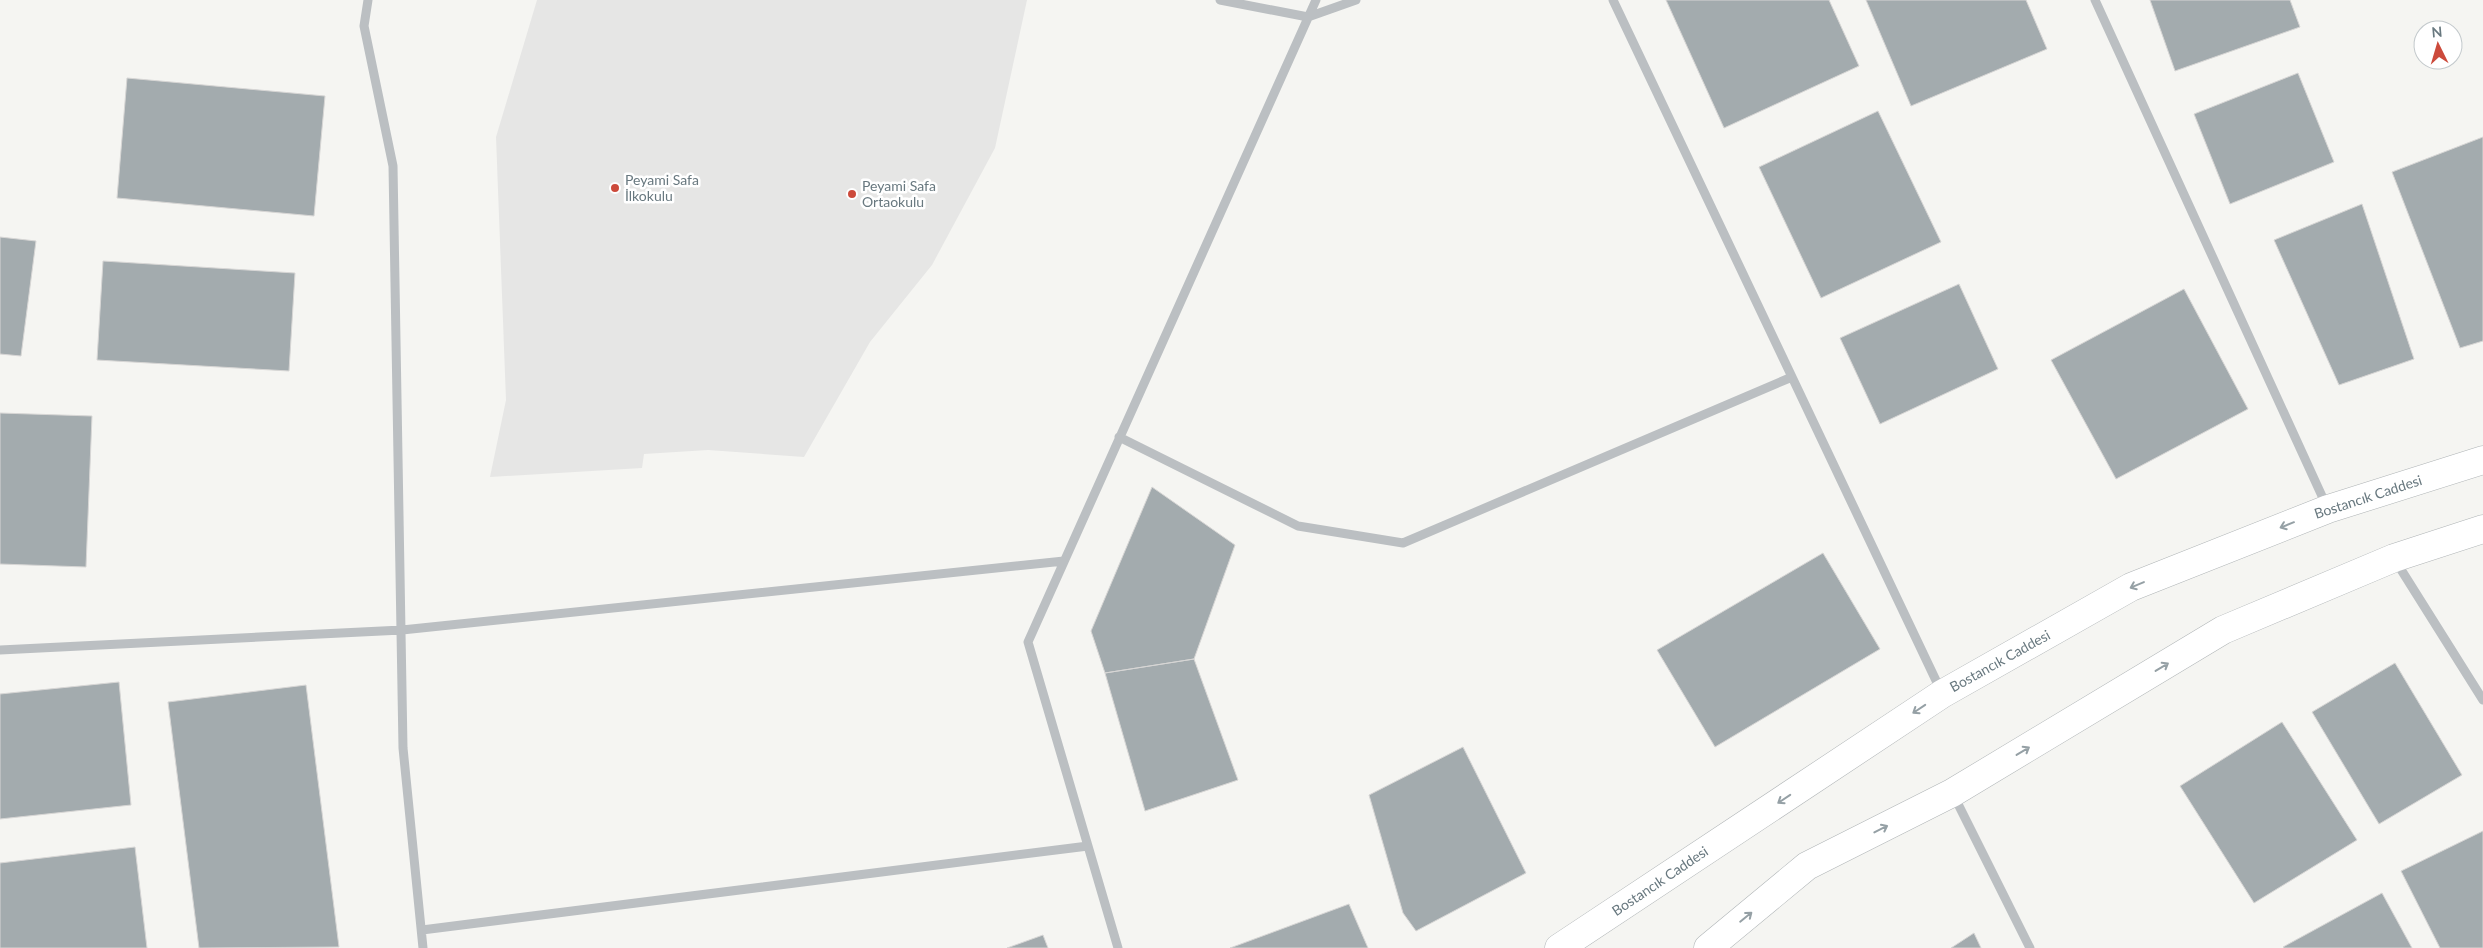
<svg xmlns="http://www.w3.org/2000/svg" width="2483" height="948" viewBox="0 0 2483 948" font-family="Lato,sans-serif">
	<style>
		.built { fill: #e6e6e5 }
		.building { fill: #a3abae; stroke: #d7d6d5 }
		.lines { fill: none; stroke-linecap: round; stroke-linejoin: round }
		.major-casing { stroke: #afb4b6; stroke-width: 29 }
		.minor { stroke: #bbbfc2; stroke-width: 9 }
		.major { stroke: #fff; stroke-width: 28 }
		.oneway { stroke: #95a0a5 }
		.poi-dot { fill: #cc4a3b; stroke: #fff; stroke-width: 2 }
		.labels { text-anchor: middle; stroke-width: 5; stroke-linejoin: round; paint-order: stroke }
		.poi-label { font-size: 14px; fill: #68787f; stroke: #fff; text-anchor: start }
		.street-label { font-size: 14px; fill: #68787f; stroke: #fff }
	</style>
	<rect width="100%" height="100%" fill="#f5f5f2"/>
	<!-- built -->
	<path class="built" d="M 537,0 L 1027,0 L 995,148 L 932,265 L 870,342 L 804,457 L 708,450 L 644,454 L 642,468 L 490,477 L 506,400 L 496,137 Z"/>
	<!-- building -->
	<path class="building" d="M 1666,0 L 1829,0 L 1859,66 L 1724,128 Z
		M 1866,0 L 2026,0 L 2047,49 L 1911,106 Z
		M 2150,0 L 2290,0 L 2300,27 L 2175,71 Z
		M 2298,73 L 2334,162 L 2230,204 L 2194,114 Z
		M 127,78 L 325,96 L 314,216 L 117,198 Z
		M 1878,111 L 1941,242 L 1821,298 L 1759,167 Z
		M 2483,137 L 2483,341 L 2460,348 L 2392,172 Z
		M 2362,204 L 2414,359 L 2339,385 L 2274,240 Z
		M 0,237 L 36,241 L 21,356 L 0,354 Z
		M 103,261 L 295,273 L 289,371 L 97,360 Z
		M 1959,284 L 1998,369 L 1880,424 L 1840,338 Z
		M 2184,289 L 2248,409 L 2116,479 L 2051,360 Z
		M 0,413 L 92,416 L 86,567 L 0,564 Z
		M 1152,487 L 1235,545 L 1194,659 L 1105,673 L 1091,631 Z
		M 1823,553 L 1880,649 L 1715,747 L 1657,650 Z
		M 1194,659 L 1238,780 L 1145,811 L 1105,673 Z
		M 2395,663 L 2462,775 L 2379,824 L 2312,712 Z
		M 119,682 L 131,805 L 0,819 L 0,694 Z
		M 306,685 L 339,947 L 199,948 L 168,702 Z
		M 2282,722 L 2357,840 L 2254,903 L 2180,786 Z
		M 1463,747 L 1526,873 L 1416,931 L 1403,913 L 1369,795 Z
		M 2483,831 L 2483,948 L 2440,948 L 2401,871 Z
		M 135,847 L 147,948 L 0,948 L 0,863 Z
		M 2382,893 L 2412,948 L 2284,948 L 2283,947 Z
		M 1349,904 L 1368,948 L 1230,948 Z
		M 1974,933 L 1981,948 L 1951,948 Z
		M 1043,935 L 1048,948 L 1007,948 Z"/>
	<g class="lines">
		<defs>
			<path id="major" d="M 1559,948 L 1942,694 L 2131,587 L 2328,509 L 2483,460
				M 1708,948 L 1807,866 L 1952,793 L 2223,630 L 2394,558 L 2483,529"/>
		</defs>
		<!-- major casing -->
		<use href="#major" class="major-casing"/>
		<!-- minor -->
		<path class="minor" d="M 368,0 L 364,26 L 393,166 L 403,748 L 423,948
			M 1220,0 L 1308,17 L 1356,0
			M 1613,0 L 1941,691
			M 2095,0 L 2327,507
			M 1119,437 L 1298,526 L 1403,543 L 1792,377
			M 2395,560 L 2483,700
			M 0,650 L 402,630 L 1064,561
			M 1954,796 L 2030,948
			M 422,930 L 1088,846
			M 1118,948 L 1028,642 L 1316,0"/>
		<!-- major -->
		<use href="#major" class="major"/>
	</g>
	<!-- one-way arrows -->
	<defs><path id="oneway-shaft" d="M-6 0H5M1.5-3L5.5 0L1.5 3" fill="none" stroke-width="1.6" stroke-linecap="round" stroke-linejoin="round" transform="scale(1.25)"/></defs>
	<g class="oneway">
		<use href="#oneway-shaft" transform="translate(2287 525) rotate(158)"/>
		<use href="#oneway-shaft" transform="translate(2137 585) rotate(157)"/>
		<use href="#oneway-shaft" transform="translate(2162 667) rotate(-31)"/>
		<use href="#oneway-shaft" transform="translate(1919 709) rotate(146)"/>
		<use href="#oneway-shaft" transform="translate(2023 751) rotate(-31)"/>
		<use href="#oneway-shaft" transform="translate(1784 799) rotate(146)"/>
		<use href="#oneway-shaft" transform="translate(1881 829) rotate(-27)"/>
		<use href="#oneway-shaft" transform="translate(1746 917) rotate(-39)"/>
	</g>
	<!-- markers -->
	<g class="poi-dot">
		<circle cx="615" cy="188" r="5"/>
		<circle cx="852" cy="194" r="5"/>
	</g>
	<g class="labels">
		<!-- poi labels -->
		<g class="poi-label">
			<text x="625" y="185">Peyami Safa<tspan x="625" dy="16">İlkokulu</tspan></text>
			<text x="862" y="191">Peyami Safa<tspan x="862" dy="16">Ortaokulu</tspan></text>
		</g>
		<!-- street labels -->
		<g class="street-label">
			<text transform="translate(2368 497) rotate(-18)" y="5">Bostancık Caddesi</text>
			<text transform="translate(2000 661) rotate(-29)" y="5">Bostancık Caddesi</text>
			<text transform="translate(1660 881) rotate(-34)" y="5">Bostancık Caddesi</text>
		</g>
	</g>
	<!-- north arrow -->
	<g transform="translate(2438 45) rotate(355)"><circle r="24" fill="#ffffff" stroke="#c3c9cc"/>
	<path d="M0-4L9 19L0 12L-9 19Z" fill="#cc4a3b"/>
	<text y="-8" font-size="14" font-weight="bold" text-anchor="middle" fill="#68787f">N</text>
	</g>
</svg>
